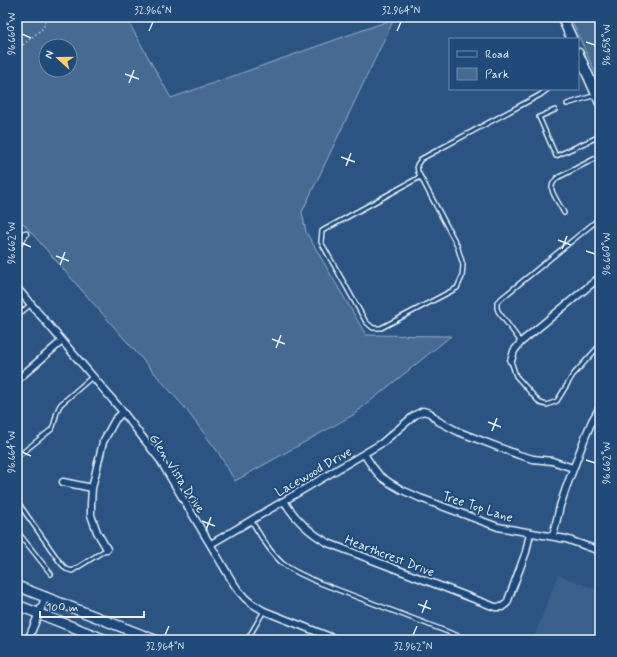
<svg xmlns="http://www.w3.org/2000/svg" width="617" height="657" viewBox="0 0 617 657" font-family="Mynerve,sans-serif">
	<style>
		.built { fill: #3a608b }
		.green { fill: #476b93; stroke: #98aec6; fill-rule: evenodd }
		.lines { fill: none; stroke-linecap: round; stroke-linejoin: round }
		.lane-casing { stroke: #e8f1f8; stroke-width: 6 }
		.street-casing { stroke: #e8f1f8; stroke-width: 9 }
		.secondary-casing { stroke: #e8f1f8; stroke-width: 12 }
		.path { stroke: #e8f1f8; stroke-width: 1.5; stroke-dasharray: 1 3; stroke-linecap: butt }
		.lane { stroke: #1f4a7a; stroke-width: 3 }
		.street { stroke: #1f4a7a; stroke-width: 6 }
		.secondary { stroke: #1f4a7a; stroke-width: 9 }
		.ticks { fill: none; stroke: #e8f1f8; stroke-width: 1.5 }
		.labels { text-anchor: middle; stroke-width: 4; stroke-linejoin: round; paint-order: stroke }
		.street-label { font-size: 13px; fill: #e8f1f8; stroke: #1f4a7a }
		.neatline { fill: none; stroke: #e8f1f8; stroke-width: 1.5 }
		.ticks-label { font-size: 10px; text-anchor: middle; fill: #e8f1f8 }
	</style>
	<rect width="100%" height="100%" fill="#2b5482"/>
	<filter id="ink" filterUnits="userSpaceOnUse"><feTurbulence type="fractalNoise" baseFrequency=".025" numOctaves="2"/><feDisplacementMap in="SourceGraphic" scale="8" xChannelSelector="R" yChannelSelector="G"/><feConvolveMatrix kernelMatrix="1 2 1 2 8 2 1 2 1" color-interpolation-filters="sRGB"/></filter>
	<g filter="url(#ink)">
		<!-- built -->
		<path class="built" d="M 558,575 L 600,591 L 600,640 L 533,640 Z"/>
		<!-- green -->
		<path class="green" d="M 17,17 L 144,17 L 129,23 L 171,98 L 394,19 L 302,212 L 306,232 L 366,335 L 451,336 L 353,415 L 235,481 L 218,452 L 185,408 L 22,222 L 17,225 ZM 46,46 L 70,46 L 70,70 L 46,70 Z
			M 570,17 L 600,17 L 600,83 Z"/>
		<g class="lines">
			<defs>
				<path id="lane" d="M 567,104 L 596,95
					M 555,110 L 539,117 L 556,156 L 600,136
					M 420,177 L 322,231 L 321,242 L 366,322 L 373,328 L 381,328 L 457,288 L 462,277 L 463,265 L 457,245 L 418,172 L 417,165 L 421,159 L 540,95 L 548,89
					M 564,213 C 561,207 553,195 552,190 C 551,185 554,181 557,178 L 600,156
					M 17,316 L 31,304
					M 521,342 L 498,311 L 497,308 L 497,302 L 600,218
					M 511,361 L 516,376 L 540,403 L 547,405 L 557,401 L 573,375 L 600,345
					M 17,457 L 52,429 C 56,421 55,412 61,404 L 92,377
					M 17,501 L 59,561 L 66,569 L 72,571 L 107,549
					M 251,520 C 260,535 269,551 282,563 C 293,572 307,577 320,583 L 469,640
					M 17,531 L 51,574
					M 247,640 L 264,611"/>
				<path id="street" d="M 17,246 L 25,234
					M 17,288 L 123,412 L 160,460 L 232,581 L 238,590 L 245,598 L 251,603 L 264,611 L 338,640
					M 511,361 L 514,351 L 521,342 L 600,277
					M 17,380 L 62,341
					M 364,454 L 372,466 L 380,476 L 390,483 L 402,490 L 420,498 L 498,527 L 566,539 L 600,551
					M 63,482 L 92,488
					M 284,501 C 295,519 310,533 328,543 L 495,607 L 502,607 L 507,603 L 526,552 L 530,533
					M 553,536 L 560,506 L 566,488 L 586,435 L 592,421 L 600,407
					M 211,544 L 382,443 L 415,415 L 423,411 L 430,413 L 438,421 L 459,432 L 519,455 L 533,459 L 552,461 L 573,468
					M 107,549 L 97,532 L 91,515 L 91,504 L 92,488 L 103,442 L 115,420 L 123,412
					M 28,640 L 46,596"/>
				<path id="secondary" d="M 562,17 L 572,39
					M 578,53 L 600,102
					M 17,586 L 155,640
					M 17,605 L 106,640"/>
			</defs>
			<!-- lane casing -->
			<use href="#lane" class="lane-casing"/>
			<!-- street casing -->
			<use href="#street" class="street-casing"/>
			<!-- secondary casing -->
			<use href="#secondary" class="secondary-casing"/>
			<!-- path -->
			<path class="path" d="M 17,50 L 43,28 L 47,17"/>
			<!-- lane -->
			<use href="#lane" class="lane"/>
			<!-- street -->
			<use href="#street" class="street"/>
			<!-- secondary -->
			<use href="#secondary" class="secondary"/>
		</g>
	</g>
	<!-- ticks -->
	<path class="ticks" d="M 149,31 L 153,22M 397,31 L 401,22M 22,34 L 31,38M 586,42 L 595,45M 125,74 L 139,79M 129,83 L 134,70M 341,157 L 355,162M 346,166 L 351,153M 558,240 L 571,245M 22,243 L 31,247M 562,249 L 567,236M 586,251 L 595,254M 56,256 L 69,261M 60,265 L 65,252M 272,339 L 285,344M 276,348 L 281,335M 488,422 L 501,427M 492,431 L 497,418M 22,452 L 31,456M 586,460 L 595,463M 202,521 L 215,526M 206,530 L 211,517M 418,604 L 431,609M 422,613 L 427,600M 165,635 L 169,626M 413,635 L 417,626"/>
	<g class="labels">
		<!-- street labels -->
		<g class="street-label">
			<text transform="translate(313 471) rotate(-30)" y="5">Lacewood Drive</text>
			<text transform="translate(178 473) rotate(57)" y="5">Glen Vista Drive</text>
			<text transform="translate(478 506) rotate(18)" y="5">Tree Top Lane</text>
			<text transform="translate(390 555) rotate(21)" y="5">Hearthcrest Drive</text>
		</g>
	</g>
	<!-- margin -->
	<rect width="617" height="657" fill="none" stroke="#1f4a7a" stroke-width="44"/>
	<!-- legend -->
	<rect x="449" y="38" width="130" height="52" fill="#1f4a7a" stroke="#6f8dac"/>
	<rect x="457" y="51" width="20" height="6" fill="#1f4a7a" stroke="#6f8dac"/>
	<text x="485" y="58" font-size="12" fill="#e8f1f8">Road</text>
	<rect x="457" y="68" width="20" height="12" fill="#476b93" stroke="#6f8dac"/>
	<text x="485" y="78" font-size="12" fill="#e8f1f8">Park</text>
	<!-- north arrow -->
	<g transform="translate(58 58) rotate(291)"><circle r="19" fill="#1f4a7a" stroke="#6f8dac"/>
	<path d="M0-3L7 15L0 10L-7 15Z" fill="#ffd166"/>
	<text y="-6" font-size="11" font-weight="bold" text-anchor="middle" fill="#e8f1f8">N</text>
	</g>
	<!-- scale -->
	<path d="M40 611v6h104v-6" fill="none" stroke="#e8f1f8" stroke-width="2"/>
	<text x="46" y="611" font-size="12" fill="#e8f1f8" stroke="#1f4a7a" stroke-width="3" paint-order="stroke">100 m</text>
	<rect x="22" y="22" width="573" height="613" class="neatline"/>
	<g class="ticks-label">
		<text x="153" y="14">32.966°N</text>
		<text x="401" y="14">32.964°N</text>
		<text transform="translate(11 34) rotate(-90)" y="4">96.660°W</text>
		<text transform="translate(606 45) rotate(-90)" y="4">96.658°W</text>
		<text transform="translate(11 243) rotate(-90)" y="4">96.662°W</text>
		<text transform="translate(606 254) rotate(-90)" y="4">96.660°W</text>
		<text transform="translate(11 452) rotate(-90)" y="4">96.664°W</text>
		<text transform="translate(606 463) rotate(-90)" y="4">96.662°W</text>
		<text x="165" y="650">32.964°N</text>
		<text x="413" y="650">32.962°N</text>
	</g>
</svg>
